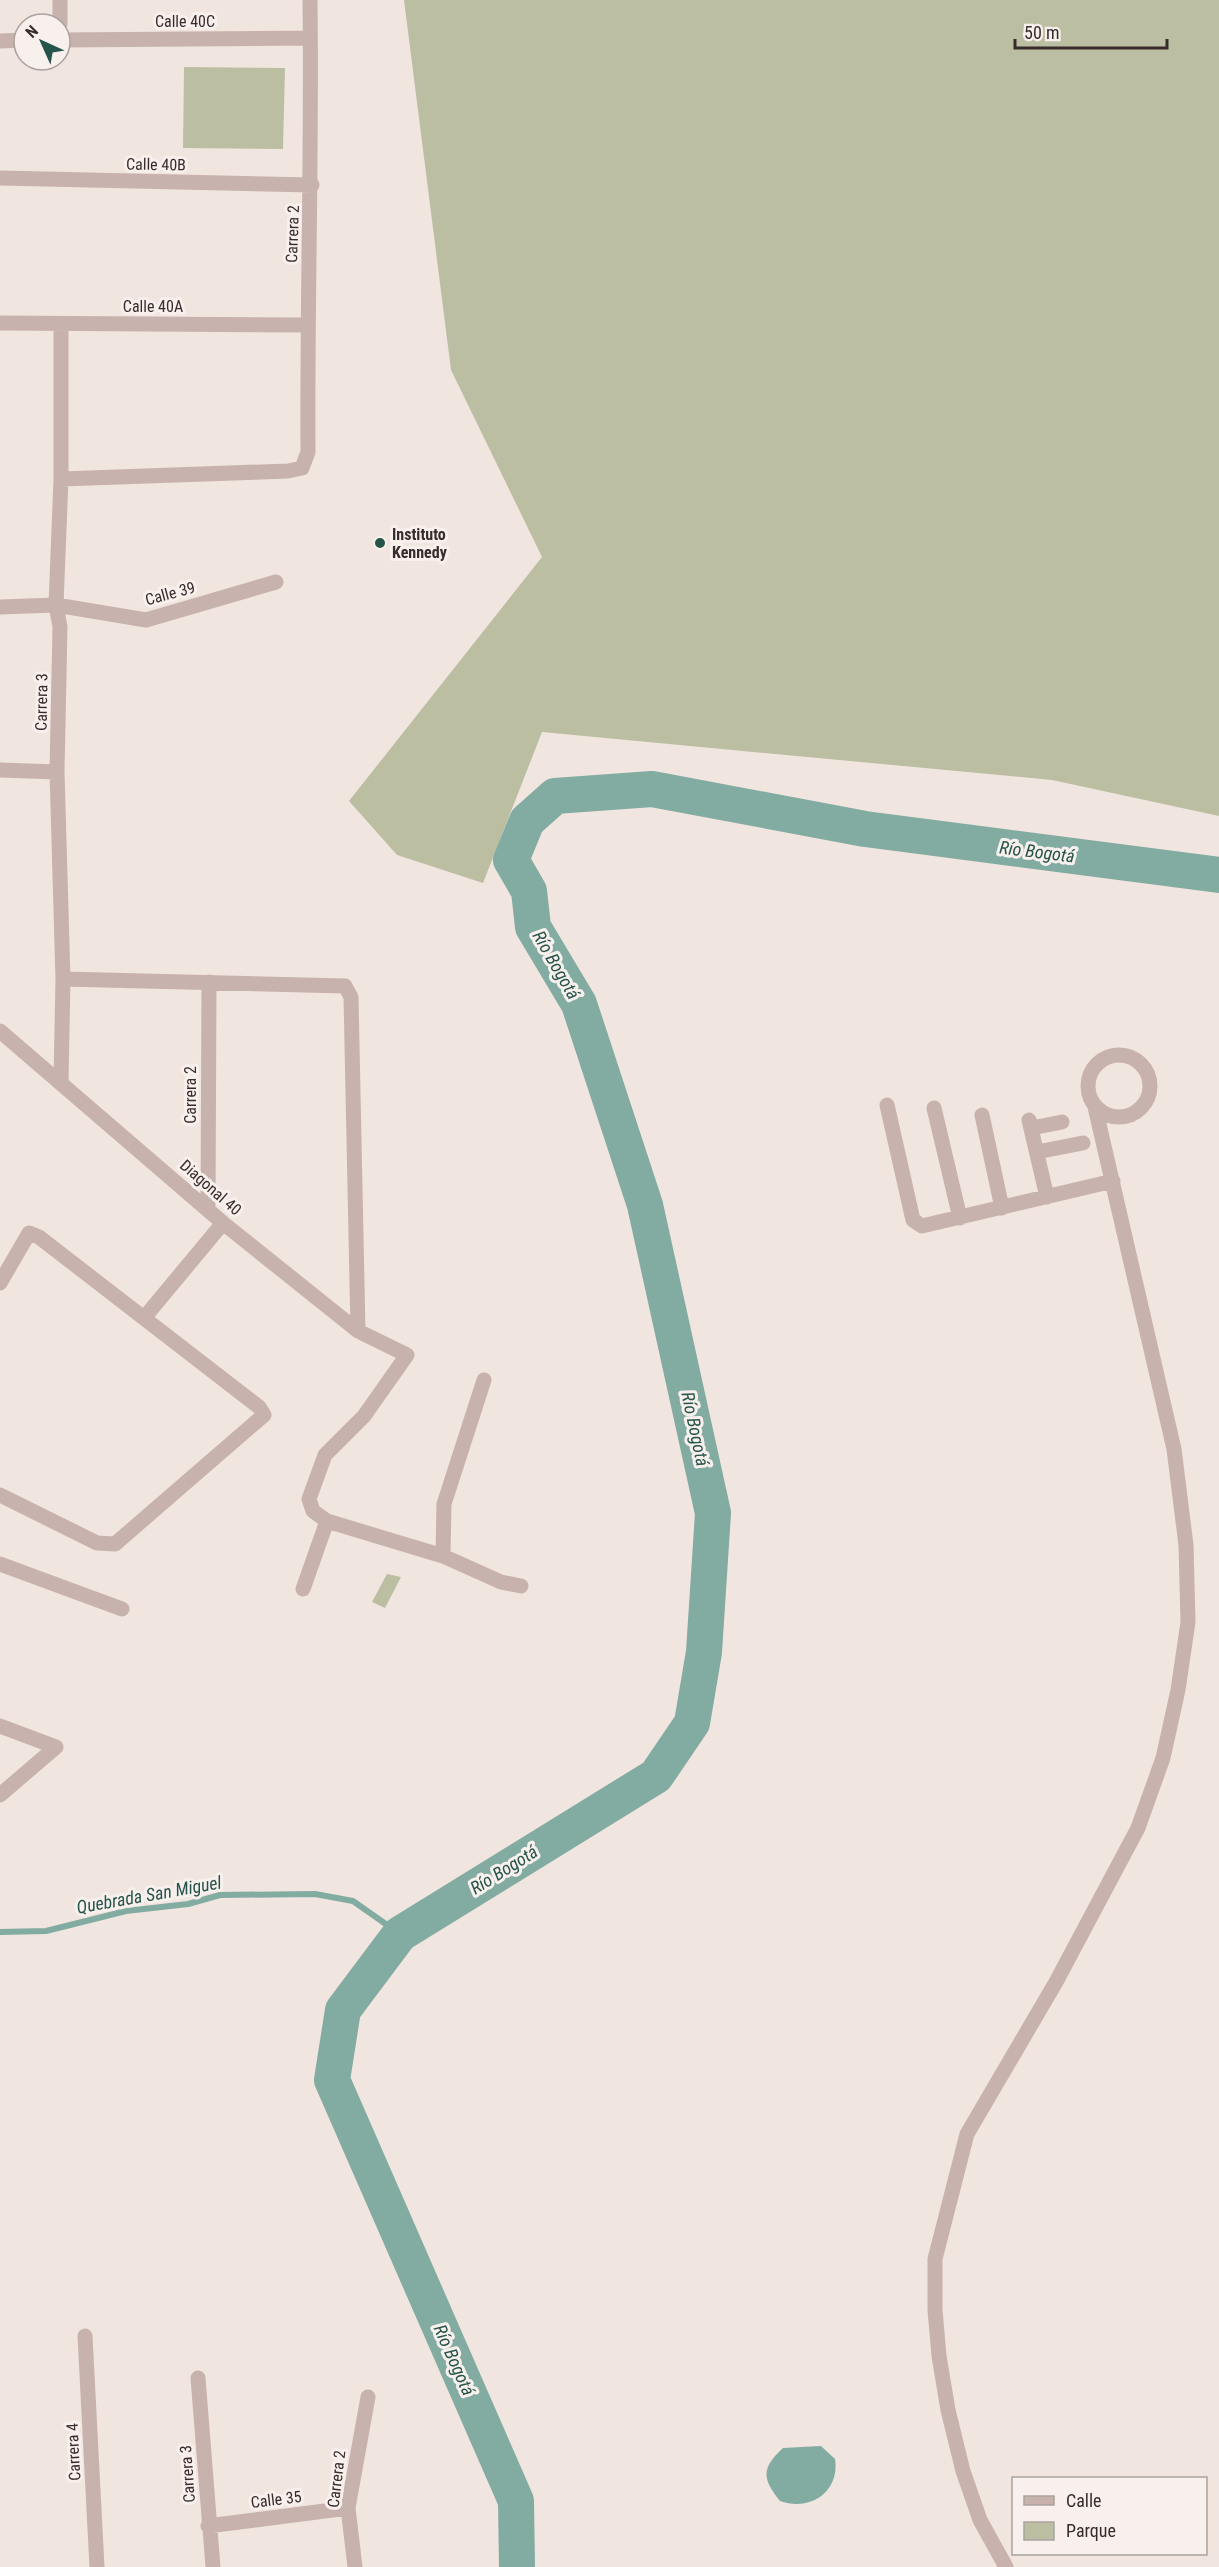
<svg xmlns="http://www.w3.org/2000/svg" width="1219" height="2567" viewBox="0 0 1219 2567" font-family="'Roboto Condensed',sans-serif">
	<style>
		.green { fill: #bcbea2 }
		.water { fill: #82aba2 }
		.lines { fill: none; stroke-linecap: round; stroke-linejoin: round }
		.stream { stroke: #82aba2; stroke-width: 6 }
		.river { stroke: #82aba2; stroke-width: 36 }
		.minor { stroke: #c8b2ad; stroke-width: 15 }
		.poi-dot { fill: #25544b; stroke: #f8f0ed; stroke-width: 2 }
		.labels { text-anchor: middle; stroke-width: 6; stroke-linejoin: round; paint-order: stroke }
		.street-label { font-size: 16px; fill: #372c2b; stroke: #f8f0ed }
		.poi-label { font-size: 16px; font-weight: bold; fill: #372c2b; stroke: #f8f0ed; text-anchor: start }
		.water-label { font-size: 18px; font-style: italic; fill: #25544b; stroke: #f8f0ed }
	</style>
	<rect width="100%" height="100%" fill="#f1e5e0"/>
	<!-- green -->
	<path class="green" d="M 404,0 L 1219,0 L 1219,816 L 1052,780 L 542,732 L 483,883 L 397,855 L 349,801 L 542,557 L 451,370 Z
		M 184,67 L 285,68 L 283,149 L 183,148 Z
		M 387,1574 L 401,1577 L 385,1608 L 372,1602 Z"/>
	<!-- water -->
	<path class="water" d="M 821,2446 L 835,2459 C 840,2492 810,2512 780,2501 C 761,2477 762,2468 783,2448 Z"/>
	<g class="lines">
		<!-- stream -->
		<path class="stream" d="M 0,1932 L 46,1931 L 126,1911 L 188,1904 L 220,1895 L 315,1894 L 353,1901 L 400,1934"/>
		<!-- river -->
		<path class="river" d="M 517,2567 L 516,2501 L 332,2080 L 343,2010 L 400,1934 L 656,1776 L 692,1723 L 704,1652 L 713,1513 L 645,1205 L 579,1004 L 533,927 L 529,891 L 511,860 L 527,821 L 555,796 L 652,789 L 865,829 L 1219,875"/>
		<!-- minor -->
		<path class="minor" d="M 60,0 L 60,24
			M 60,40 L 310,38
			M 0,41 L 24,40
			M 0,178 L 312,185
			M 0,323 L 307,325
			M 61,479 L 288,471 L 302,468 L 308,452 C 307,301 312,151 310,0
			M 0,607 L 56,605 L 146,620 L 276,582
			M 0,770 L 57,772
			M 63,979 L 345,986 L 351,997 L 358,1331
			M 0,1031 L 223,1223 L 358,1331 L 407,1355 L 364,1416 L 325,1455 L 309,1499 L 313,1511 L 327,1521 L 443,1556 L 501,1582 L 521,1586
			M1088 1086a31 31 0 1 1 62 0a31 31 0 1 1-62 0Z
			M 61,1081 L 63,979 L 57,772 L 60,627 L 56,605 L 61,479 L 61,324
			M 887,1105 L 913,1220 L 922,1226 L 1113,1181
			M 934,1108 L 960,1218
			M 982,1115 L 1002,1208
			M 1029,1120 L 1047,1197
			M 1032,1128 L 1062,1122
			M 1037,1152 L 1083,1143
			M 208,1207 L 209,982
			M 0,1283 L 29,1233 L 39,1237 L 259,1407 L 264,1415 L 115,1544 L 97,1543 L 0,1495
			M 144,1318 L 223,1223
			M 443,1556 L 444,1504 L 484,1380
			M 0,1564 L 122,1609
			M 303,1589 L 327,1521
			M 0,1726 L 56,1747 L 0,1795
			M 85,2336 L 97,2567
			M 198,2378 L 213,2567
			M 208,2526 L 348,2508
			M 355,2567 L 348,2508 L 368,2397
			M 1006,2567 L 980,2520 L 963,2471 L 948,2410 L 939,2356 L 935,2310 L 935,2259 L 967,2134 L 1056,1982 L 1138,1828 L 1163,1758 L 1178,1690 L 1188,1622 L 1186,1545 L 1174,1449 L 1095,1107"/>
	</g>
	<!-- markers -->
	<circle class="poi-dot" cx="380" cy="543" r="6"/>
	<g class="labels">
		<!-- street labels -->
		<g class="street-label">
			<text x="185" y="27">Calle 40C</text>
			<text transform="translate(156 164) rotate(1)" y="6">Calle 40B</text>
			<text transform="translate(292 234) rotate(-88)" y="6">Carrera 2</text>
			<text x="153" y="312">Calle 40A</text>
			<text transform="translate(170 593) rotate(-15)" y="6">Calle 39</text>
			<text transform="translate(41 702) rotate(-89)" y="6">Carrera 3</text>
			<text transform="translate(190 1095) rotate(-90)" y="6">Carrera 2</text>
			<text transform="translate(211 1187) rotate(41)" y="6">Diagonal 40</text>
			<text transform="translate(73 2452) rotate(-93)" y="6">Carrera 4</text>
			<text transform="translate(187 2474) rotate(-94)" y="6">Carrera 3</text>
			<text transform="translate(336 2479) rotate(-83)" y="6">Carrera 2</text>
			<text transform="translate(276 2499) rotate(-7)" y="6">Calle 35</text>
		</g>
		<!-- poi labels -->
		<g class="poi-label">
			<text x="392" y="540">Instituto<tspan x="392" dy="18">Kennedy</tspan></text>
		</g>
		<!-- water labels -->
		<g class="water-label">
			<text transform="translate(1037 852) rotate(7)" y="6">Río Bogotá</text>
			<text transform="translate(556 965) rotate(60)" y="6">Río Bogotá</text>
			<text transform="translate(695 1429) rotate(78)" y="6">Río Bogotá</text>
			<text transform="translate(504 1870) rotate(-32)" y="6">Río Bogotá</text>
			<text transform="translate(149 1895) rotate(-10)" y="6">Quebrada San Miguel</text>
			<text transform="translate(454 2360) rotate(66)" y="6">Río Bogotá</text>
		</g>
	</g>
	<!-- legend -->
	<rect x="1012" y="2477" width="195" height="78" fill="#f8f0ed" stroke="#aba29f" stroke-width="1.5"/>
	<rect x="1024" y="2496" width="30" height="9" fill="#c8b2ad" stroke="#aba29f" stroke-width="1.5"/>
	<text x="1066" y="2507" font-size="18" fill="#372c2b">Calle</text>
	<rect x="1024" y="2522" width="30" height="18" fill="#bcbea2" stroke="#aba29f" stroke-width="1.5"/>
	<text x="1066" y="2537" font-size="18" fill="#372c2b">Parque</text>
	<!-- north arrow -->
	<g transform="translate(42 42) rotate(315)"><circle r="28" fill="#f8f0ed" stroke="#aba29f" stroke-width="1.5"/>
	<path d="M0-4.5L10 22L0 15L-10 22Z" fill="#25544b"/>
	<text y="-9" font-size="16" font-weight="bold" text-anchor="middle" fill="#372c2b">N</text>
	</g>
	<!-- scale -->
	<path d="M1015 39v9h152v-9" fill="none" stroke="#372c2b" stroke-width="3"/>
	<text x="1024" y="39" font-size="18" fill="#372c2b" stroke="#f8f0ed" stroke-width="4.5" paint-order="stroke">50 m</text>
</svg>
